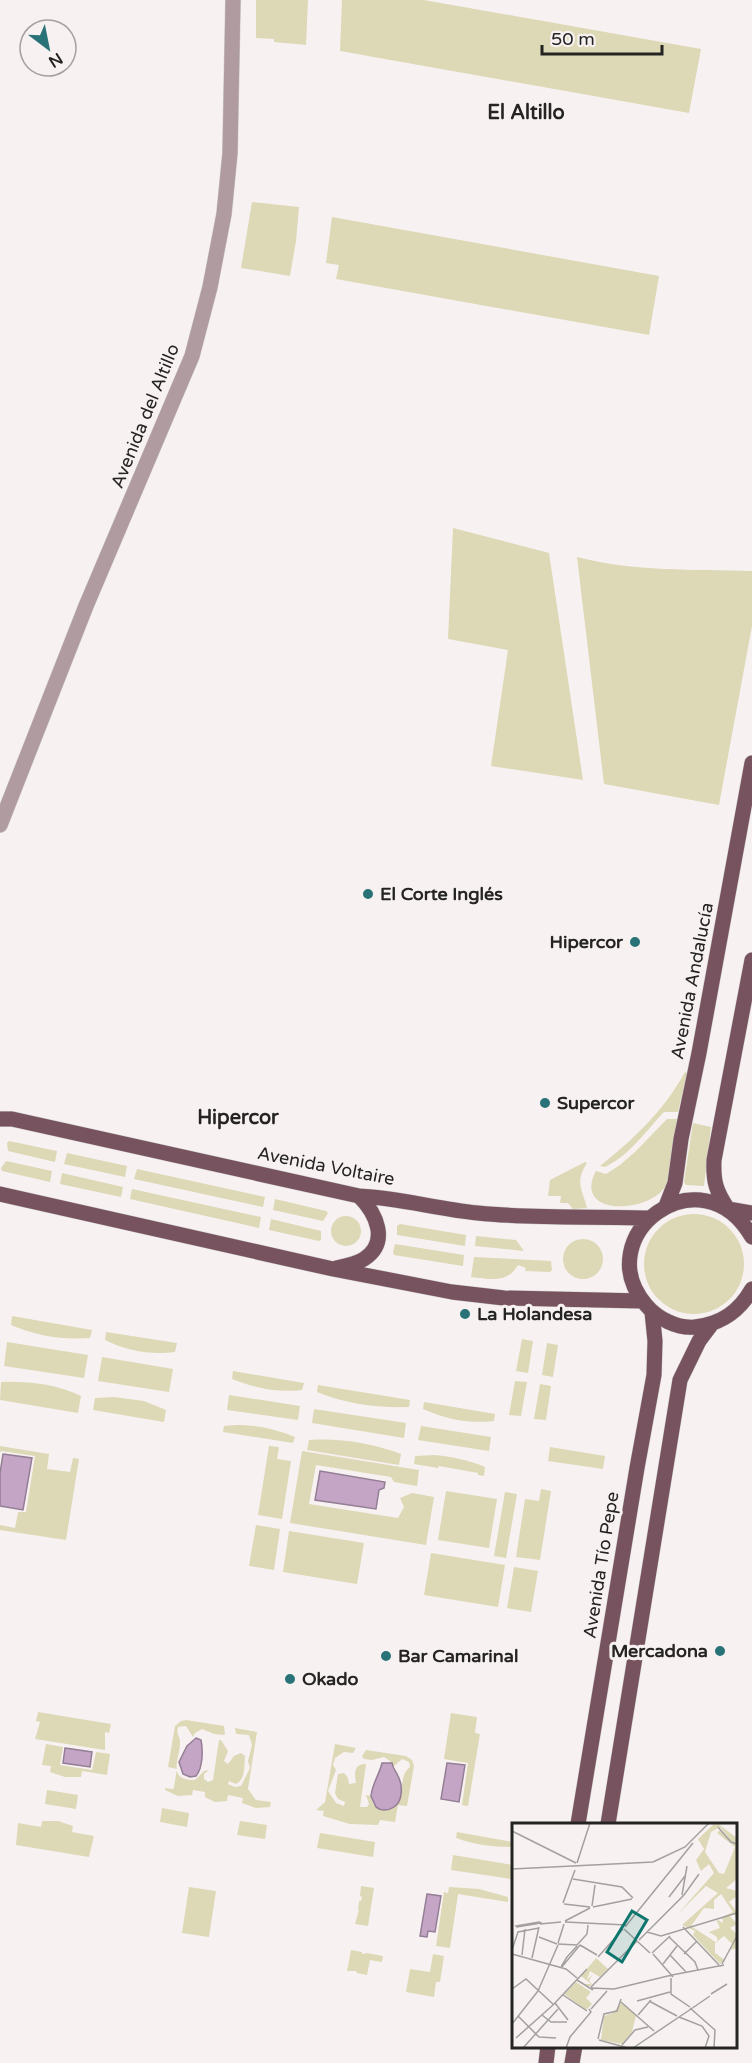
<svg xmlns="http://www.w3.org/2000/svg" width="752" height="2063" viewBox="0 0 752 2063" font-family="'Varela Round',sans-serif">
	<style>
		.green { fill: #ddd8b6 }
		.water { fill: #c4a5c6; stroke: #947e95; stroke-width: 1.5 }
		.lines { fill: none; stroke-linecap: round; stroke-linejoin: round }
		.tertiary-casing { stroke: #d1cdcc; stroke-width: 16 }
		.primary-casing { stroke: #d1cdcc; stroke-width: 16 }
		.tertiary { stroke: #b09ba1; stroke-width: 15 }
		.primary { stroke: #76535e; stroke-width: 15 }
		.poi-dot { fill: #287278; stroke: #f7f2f1; stroke-width: 2 }
		.labels { text-anchor: middle; stroke-width: 6; stroke-linejoin: round; paint-order: stroke }
		.street-label { font-size: 18px; fill: #252423; stroke: #f7f2f1 }
		.poi-label { font-size: 18px; font-weight: bold; fill: #252423; stroke: #f7f2f1; text-anchor: start }
		.neighbourhood-label { font-size: 20px; font-weight: bold; fill: #252423; stroke: #f7f2f1 }
		.inset-road { fill: none; stroke: #a3a09f; stroke-width: 1.5 }
		.view { fill: #0f766e; fill-opacity: 0.15; stroke: #0f766e; stroke-width: 3 }
		.inset-edge { fill: none; stroke: #252423; stroke-width: 3 }
	</style>
	<rect width="100%" height="100%" fill="#f7f2f1"/>
	<!-- green -->
	<path class="green" d="M 256,0 L 308,0 L 306,45 L 274,42 L 274,39 L 256,38 Z
		M 342,0 L 424,0 L 701,49 L 689,113 L 340,51 Z
		M 252,202 L 299,207 L 296,241 L 290,276 L 241,268 Z
		M 332,217 L 659,276 L 649,335 L 336,279 L 339,265 L 326,263 Z
		M 453,528 L 549,553 L 583,780 L 491,766 L 508,650 L 448,639 Z
		M 577,557 C 634,572 693,569 752,571 L 752,626 L 719,805 L 604,784 Z
		M 685,1072 L 687,1073 L 678,1112 L 664,1112 C 645,1132 630,1155 605,1167 L 600,1166 C 633,1140 665,1109 685,1072 Z
		M 667,1119 L 677,1119 C 674,1134 671,1177 665,1187 C 646,1215 572,1215 596,1171 L 606,1174 L 620,1165 L 636,1151 Z
		M 693,1123 L 711,1127 L 704,1186 L 686,1185 L 684,1182 Z
		M 9,1141 L 57,1151 L 55,1162 L 8,1151 L 7,1143 Z
		M 67,1153 L 127,1166 L 125,1177 L 64,1164 Z
		M 6,1161 L 52,1171 L 50,1182 L 2,1171 L 1,1168 Z
		M 585,1162 L 587,1163 C 574,1183 583,1191 587,1208 L 573,1209 L 568,1203 L 560,1203 L 561,1196 L 548,1196 L 550,1180 Z
		M 137,1169 L 265,1197 L 263,1207 L 134,1179 Z
		M 62,1173 L 123,1187 L 121,1197 L 60,1184 Z
		M 132,1189 L 261,1217 L 259,1228 L 130,1199 Z
		M 275,1199 L 326,1211 L 328,1213 L 323,1221 L 273,1210 Z
		M644 1264a50 50 0 1 1 100 0a50 50 0 1 1-100 0Z
		M331 1231a15 15 0 1 1 30 0a15 15 0 1 1-30 0Z
		M 271,1219 L 321,1231 L 321,1240 L 319,1241 L 269,1230 Z
		M 400,1224 L 466,1235 L 465,1246 L 397,1235 L 397,1226 Z
		M 476,1236 L 516,1240 L 524,1251 L 475,1246 Z
		M563 1259a20 20 0 1 1 40 0a20 20 0 1 1-40 0Z
		M 395,1244 L 464,1255 L 463,1266 L 394,1255 L 393,1252 Z
		M 474,1257 L 551,1261 L 552,1270 L 550,1272 L 525,1271 L 526,1268 L 518,1265 C 507,1284 491,1279 471,1277 Z
		M 12,1316 L 92,1330 L 90,1338 C 62,1340 37,1336 11,1325 Z
		M 106,1332 L 177,1343 L 175,1352 C 151,1355 127,1351 105,1340 Z
		M 522,1339 L 533,1341 L 528,1373 L 516,1371 Z
		M 7,1342 L 88,1355 L 84,1378 L 4,1366 Z
		M 547,1343 L 558,1345 L 553,1377 L 542,1375 Z
		M 102,1357 L 173,1369 L 169,1392 L 98,1381 Z
		M 233,1371 L 304,1383 L 302,1390 C 278,1393 255,1388 232,1379 Z
		M 515,1381 L 527,1382 L 521,1416 L 509,1415 Z
		M 1,1382 C 28,1381 56,1384 81,1396 L 78,1413 L 0,1400 Z
		M 540,1384 L 551,1386 L 546,1420 L 534,1419 Z
		M 318,1385 L 410,1400 L 409,1407 C 377,1408 346,1404 317,1392 Z
		M 229,1395 L 300,1406 L 298,1420 L 227,1410 Z
		M 114,1397 L 144,1401 L 166,1410 L 164,1422 L 93,1410 L 95,1398 Z
		M 424,1402 L 495,1414 L 494,1421 C 469,1424 445,1419 423,1409 Z
		M 314,1409 L 406,1423 L 404,1438 L 312,1423 Z
		M 236,1425 C 257,1425 275,1429 295,1437 L 293,1443 L 223,1432 L 224,1426 Z
		M 421,1426 L 491,1437 L 489,1451 L 418,1440 Z
		M 309,1440 C 341,1438 371,1443 401,1454 L 399,1465 L 307,1450 Z
		M 0,1446 L 49,1454 L 47,1469 L 70,1472 L 73,1458 L 79,1459 L 66,1540 L 0,1530 L 0,1525 L 15,1528 L 18,1512 L 26,1512 L 35,1456 L 1,1451 L 0,1453 Z
		M 269,1446 L 279,1447 L 277,1459 L 291,1461 L 282,1519 L 258,1515 Z
		M 550,1447 L 605,1456 L 603,1469 L 548,1461 Z
		M 302,1451 L 419,1470 L 417,1486 L 394,1482 L 391,1477 L 316,1465 L 309,1504 L 398,1518 L 404,1507 L 400,1498 L 412,1493 L 434,1497 L 426,1545 L 290,1523 Z
		M 435,1455 C 453,1457 469,1460 485,1467 L 484,1476 L 478,1475 L 478,1473 L 439,1466 L 438,1468 L 414,1464 L 415,1456 Z
		M 541,1489 L 551,1491 L 540,1560 L 516,1557 L 525,1499 L 539,1501 Z
		M 446,1491 L 497,1499 L 489,1548 L 438,1540 Z
		M 505,1492 L 517,1494 L 506,1558 L 494,1556 Z
		M 256,1525 L 280,1529 L 274,1570 L 249,1566 Z
		M 289,1531 L 364,1543 L 357,1584 L 283,1572 Z
		M 431,1553 L 505,1565 L 498,1607 L 424,1595 Z
		M 514,1567 L 538,1571 L 531,1612 L 507,1608 Z
		M 38,1712 L 111,1724 L 109,1733 L 105,1732 L 105,1750 L 35,1739 L 40,1722 L 36,1721 Z
		M 451,1713 L 477,1717 L 475,1733 L 480,1734 L 468,1806 L 462,1805 L 468,1763 L 444,1759 Z
		M 186,1720 L 224,1726 L 225,1735 L 214,1734 L 202,1729 L 195,1733 L 193,1737 L 186,1726 L 178,1727 C 176,1735 180,1735 180,1742 C 181,1756 165,1781 195,1780 L 204,1771 L 209,1770 L 204,1774 L 204,1779 L 208,1782 L 213,1780 L 219,1740 L 221,1740 L 228,1751 L 224,1761 L 228,1764 L 234,1756 L 241,1753 L 245,1756 C 244,1766 246,1779 236,1784 L 229,1781 L 228,1784 L 235,1787 L 241,1786 L 250,1768 L 248,1761 L 252,1745 L 249,1735 L 236,1734 L 235,1728 L 257,1732 L 248,1789 L 256,1800 L 271,1802 L 270,1807 L 256,1808 L 242,1803 L 243,1798 L 228,1795 L 227,1801 L 215,1802 L 205,1797 L 205,1792 L 193,1790 L 192,1795 L 178,1796 L 165,1790 L 165,1788 L 173,1789 L 174,1787 L 177,1769 L 168,1767 L 175,1726 L 181,1721 Z
		M 46,1744 L 63,1747 L 60,1765 L 92,1770 L 96,1752 L 110,1754 L 107,1775 L 82,1771 L 81,1777 L 65,1777 L 50,1772 L 51,1766 L 42,1765 Z
		M 335,1744 L 356,1748 L 353,1753 L 344,1752 L 335,1758 L 333,1765 L 336,1770 L 328,1791 L 336,1803 L 344,1806 L 345,1802 L 338,1799 L 335,1793 L 338,1774 L 344,1773 L 348,1778 L 349,1784 L 356,1783 C 354,1774 354,1763 366,1764 L 360,1807 L 367,1807 L 369,1804 L 366,1795 L 371,1796 L 373,1804 L 381,1810 L 391,1809 C 393,1805 397,1800 399,1796 C 404,1786 400,1775 410,1767 L 409,1762 L 402,1759 L 393,1767 L 390,1761 L 384,1757 L 372,1760 L 364,1759 L 362,1756 L 366,1750 L 406,1756 L 412,1760 L 414,1766 L 407,1806 L 398,1805 L 395,1822 L 380,1820 L 378,1825 L 350,1824 L 323,1816 L 324,1811 L 316,1810 L 325,1802 Z
		M 47,1790 L 78,1795 L 76,1809 L 45,1804 Z
		M 162,1808 L 189,1813 L 187,1827 L 160,1822 Z
		M 42,1821 L 58,1821 L 73,1826 L 72,1832 L 94,1836 L 89,1857 L 16,1845 L 18,1823 L 41,1827 Z
		M 240,1821 L 267,1825 L 265,1839 L 237,1835 Z
		M 457,1832 L 513,1842 L 513,1847 C 494,1847 475,1845 456,1838 Z
		M 320,1833 L 375,1842 L 373,1857 L 317,1848 Z
		M 453,1855 L 513,1865 L 511,1879 L 451,1870 Z
		M 361,1886 L 374,1888 L 368,1926 L 355,1924 L 359,1910 L 358,1909 L 359,1901 L 361,1901 L 362,1897 L 360,1896 Z
		M 189,1887 L 216,1891 L 209,1937 L 182,1933 Z
		M 449,1887 L 479,1889 L 508,1897 L 508,1902 L 458,1894 L 450,1948 L 436,1946 L 444,1892 L 448,1893 Z
		M 351,1950 L 362,1952 L 362,1954 L 367,1953 L 383,1956 L 382,1962 L 370,1960 L 367,1975 L 357,1973 L 356,1971 L 347,1971 Z
		M 433,1954 L 444,1956 L 440,1982 L 436,1982 L 434,1997 L 406,1992 L 410,1969 L 430,1972 Z"/>
	<!-- water -->
	<path class="water" d="M 3,1454 L 32,1458 L 23,1510 L 0,1506 L 0,1473 Z
		M 320,1471 L 385,1482 L 384,1488 L 379,1490 L 376,1509 L 315,1500 Z
		M 196,1738 L 201,1740 C 203,1750 203,1768 196,1776 L 190,1777 L 183,1774 L 179,1762 L 187,1746 Z
		M 65,1748 L 92,1752 L 90,1767 L 63,1763 Z
		M 382,1763 L 392,1763 C 393,1769 396,1771 398,1776 C 403,1785 403,1801 394,1807 C 388,1811 381,1811 376,1807 L 371,1796 C 372,1784 380,1773 382,1763 Z
		M 447,1763 L 465,1765 L 459,1802 L 441,1799 Z
		M 427,1894 L 441,1896 L 435,1932 L 428,1931 L 427,1937 L 420,1936 Z"/>
	<g class="lines">
		<defs>
			<path id="tertiary" d="M 0,825 L 86,606 L 192,356 L 210,287 L 224,214 L 230,153 L 233,0"/>
			<path id="primary" d="M 0,1119 L 12,1119 L 359,1196 C 399,1198 438,1209 478,1213 C 535,1219 592,1216 649,1218
				M 0,1194 L 333,1269 L 452,1292 L 504,1298 L 642,1301
				M 666,1206 L 675,1183 L 681,1139 L 699,1053 L 752,763
				M 728,1209 C 716,1191 713,1182 714,1160 L 752,960
				M 728,1209 L 752,1213
				M 752,1237 C 701,1149 587,1236 646,1305 C 657,1318 677,1329 695,1327 C 721,1324 739,1312 752,1289
				M 336,1268 C 346,1266 356,1264 364,1259 C 390,1242 376,1213 359,1196
				M 578,1824 L 637,1468 L 654,1375 L 655,1341 L 652,1312
				M 608,1824 L 680,1380 L 699,1341 L 711,1325
				M 546,2063 L 548,2046
				M 572,2063 L 575,2046"/>
		</defs>
		<!-- tertiary casing -->
		<use href="#tertiary" class="tertiary-casing"/>
		<!-- primary casing -->
		<use href="#primary" class="primary-casing"/>
		<!-- tertiary -->
		<use href="#tertiary" class="tertiary"/>
		<!-- primary -->
		<use href="#primary" class="primary"/>
	</g>
	<!-- markers -->
	<g class="poi-dot">
		<circle cx="368" cy="894" r="6"/>
		<circle cx="635" cy="942" r="6"/>
		<circle cx="545" cy="1103" r="6"/>
		<circle cx="465" cy="1314" r="6"/>
		<circle cx="720" cy="1651" r="6"/>
		<circle cx="386" cy="1656" r="6"/>
		<circle cx="290" cy="1679" r="6"/>
	</g>
	<g class="labels">
		<!-- street labels -->
		<g class="street-label">
			<text transform="translate(145 416) rotate(-68)" y="6">Avenida del Altillo</text>
			<text transform="translate(692 981) rotate(-79)" y="6">Avenida Andalucía</text>
			<text transform="translate(326 1166) rotate(11)" y="6">Avenida Voltaire</text>
			<text transform="translate(601 1565) rotate(-81)" y="6">Avenida Tío Pepe</text>
		</g>
		<!-- poi labels -->
		<g class="poi-label">
			<text x="380" y="900">El Corte Inglés</text>
			<text x="623" y="948" text-anchor="end">Hipercor</text>
			<text x="557" y="1109">Supercor</text>
			<text x="477" y="1320">La Holandesa</text>
			<text x="708" y="1657" text-anchor="end">Mercadona</text>
			<text x="398" y="1662">Bar Camarinal</text>
			<text x="302" y="1685">Okado</text>
		</g>
		<!-- neighbourhood labels -->
		<g class="neighbourhood-label">
			<text x="526" y="119">El Altillo</text>
			<text x="238" y="1124">Hipercor</text>
		</g>
	</g>
	<!-- overview -->
	<g transform="translate(512 1823)">
		<rect width="225" height="225" fill="#f7f2f1"/>
		<path d="M 203,0 L 205,0 L 225,15 L 225,56 L 214,65 L 225,68 L 225,73 L 217,79 L 225,89 L 225,96 L 222,91 L 217,92 L 225,101 L 218,105 L 225,111 L 225,125 L 218,127 L 220,121 L 212,113 L 203,120 L 203,130 L 213,137 L 208,141 L 181,112 L 183,108 L 170,102 L 206,70 L 194,63 L 165,92 L 202,50 L 197,41 L 189,48 L 184,37 L 192,26 L 186,16 L 202,1 L 206,2 ZM 208,4 L 218,16 L 208,7 L 205,10 L 223,24 L 212,51 L 207,50 L 193,29 L 199,9 ZM 209,71 L 221,89 L 210,94 L 211,100 L 204,96 L 208,105 L 197,109 L 205,114 L 205,120 L 179,103 L 192,85 L 202,86 L 202,77 ZM 84,135 L 96,146 L 88,154 L 78,148 L 75,157 L 81,151 L 77,158 L 80,161 L 78,163 L 76,163 L 72,161 L 79,161 L 69,153 ZM 64,159 L 79,169 L 74,175 L 80,181 L 74,187 L 52,171 ZM 109,180 L 124,192 L 120,209 L 110,221 L 89,217 L 92,193 L 101,190 Z" fill="#ddd8b6" fill-rule="evenodd"/>
		<path class="inset-road" d="M 206,4 L 219,19 L 225,21M 0,8 L 64,40M 65,40 L 78,0M 0,46 L 141,39 L 173,24 L 197,0M 61,56 L 110,64 L 121,75M 170,72 L 175,43M 157,74 L 173,53M 51,80 L 63,47M 52,81 L 78,84M 80,83 L 83,62M 81,84 L 120,76M 53,98 L 78,85M 53,99 L 114,102M 29,100 L 5,104 L 4,103 L 27,99 ZM 28,101 L 49,99M 113,104 L 181,20M 171,104 L 207,142M 112,106 L 138,130M 135,109 L 149,113 L 225,90M 27,114 L 45,121M 157,114 L 183,139 L 186,147M 127,117 L 172,72 L 187,51M 46,120 L 52,101M 46,121 L 65,122M 65,122 L 75,111 L 76,102M 68,122 L 85,132M 65,123 L 55,134 L 50,142 L 49,145 L 68,122M 0,127 L 6,109 L 27,105M 140,130 L 158,113M 0,131 L 54,146 L 65,155M 141,131 L 161,154M 172,131 L 185,118M 10,132 L 13,106M 158,132 L 174,149M 86,134 L 111,106M 20,135 L 27,104M 151,141 L 165,123M 210,141 L 225,113M 160,152 L 212,142 L 208,143M 159,155 L 159,171 L 178,184M 65,157 L 81,167M 79,164 L 125,118M 79,165 L 102,166 L 160,152M 0,166 L 14,156 L 42,182M 26,168 L 46,122M 199,171 L 215,161M 51,172 L 75,188M 125,178 L 158,169M 137,178 L 165,193M 109,179 L 142,208M 43,180 L 56,197M 41,182 L 75,146M 178,185 L 203,207 L 202,225M 79,186 L 95,168M 179,186 L 198,173M 30,192 L 39,199 L 55,199M 126,192 L 139,177M 6,193 L 27,214 L 44,215M 167,194 L 190,203 L 197,213 L 193,225M 0,201 L 26,168M 4,215 L 41,182M 86,216 L 92,191 L 105,188 L 109,176M 87,217 L 116,225M 110,222 L 123,207 L 136,204M 11,225 L 46,186M 54,225 L 58,214 L 79,189 L 77,186M 121,225 L 179,186"/>
		<path class="view" d="M 120,88 L 135,97 L 110,139 L 95,129 Z"/>
		<rect width="225" height="225" class="inset-edge"/>
	</g>
	<!-- north arrow -->
	<g transform="translate(48 48) rotate(148)"><circle r="28" fill="#f7f2f1" stroke="#a3a09f" stroke-width="1.5"/>
	<path d="M0-4.5L10 22L0 15L-10 22Z" fill="#287278"/>
	<text y="-9" font-size="16" font-weight="bold" text-anchor="middle" fill="#252423">N</text>
	</g>
	<!-- scale -->
	<path d="M542 45v9h120v-9" fill="none" stroke="#252423" stroke-width="3"/>
	<text x="551" y="45" font-size="18" fill="#252423" stroke="#f7f2f1" stroke-width="4.5" paint-order="stroke">50 m</text>
</svg>
